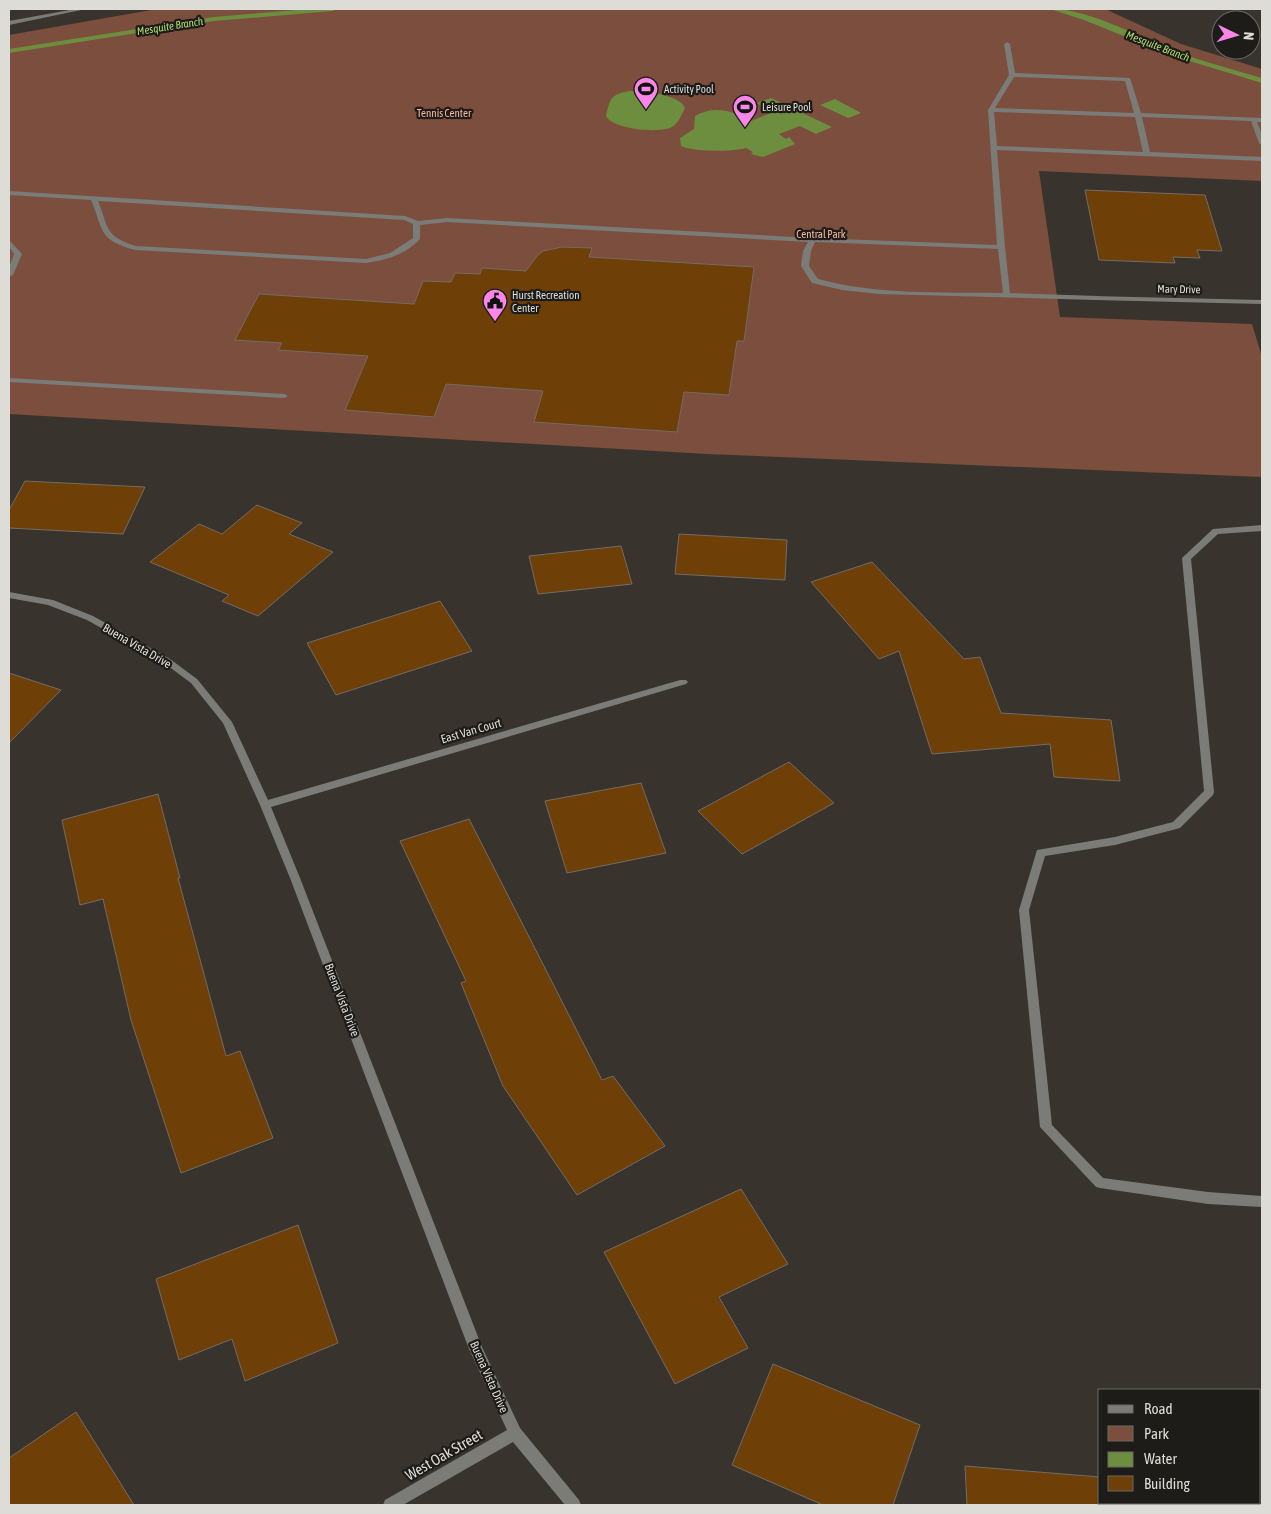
<svg xmlns="http://www.w3.org/2000/svg" width="1271" height="1514" viewBox="0 0 1271 1514" font-family="'Asap Condensed',sans-serif">
	<style>
		.green { fill: #7c4e3d }
		.water { fill: #6d8e3e }
		.lines { fill: none; stroke-linecap: round; stroke-linejoin: round }
		.stream { fill: #6d8e3e; fill-rule: evenodd }
		.building { fill: #6f3f08; stroke: #736b65 }
		.lane { fill: #7b7b77; fill-rule: evenodd }
		.street { fill: #7b7b77; fill-rule: evenodd }
		.labels { text-anchor: middle; stroke-width: 4.5; stroke-linejoin: round; paint-order: stroke }
		.far-water-label { font-size: 11px; font-style: italic; fill: #addb70; stroke: #1e1c19 }
		.far-poi-label { font-size: 11px; fill: #dedcd7; stroke: #1e1c19; text-anchor: start }
		.far-park-label { font-size: 11px; fill: #fab69e; stroke: #1e1c19 }
		.far-street-label { font-size: 11px; fill: #dedcd7; stroke: #1e1c19 }
		.street-label { font-size: 12px; fill: #dedcd7; stroke: #1e1c19 }
		.near-street-label { font-size: 15px; fill: #dedcd7; stroke: #1e1c19 }
	</style>
	<rect width="100%" height="100%" fill="#38342d"/>
	<!-- green -->
	<path class="green" d="M 157,9 L 1105,9 L 1181,44 L 1262,69 L 1262,181 L 1039,171 L 1060,317 L 1252,324 L 1262,357 L 1262,477 L 707,454 L 9,414 L 9,35 Z"/>
	<!-- water -->
	<path class="water" d="M 630,91 C 643,90 681,95 685,108 C 682,114 678,124 672,127 C 659,134 612,129 606,116 C 610,98 611,94 630,91 Z
		M 771,98 L 832,127 L 816,134 L 800,126 L 779,134 L 786,139 L 789,137 L 795,144 L 763,157 L 751,154 L 753,152 L 746,148 C 731,152 695,152 681,146 L 680,138 L 694,129 L 695,116 C 714,105 733,111 751,121 L 771,113 L 757,103 Z
		M 835,99 L 861,113 L 848,118 L 820,105 Z"/>
	<g class="lines">
		<!-- stream -->
		<path class="stream" d="M 308,9 L 337,9 L 333,11 L 214,21 L 9,53 L 9,49 L 214,17 Z
			M 1050,9 C 1086,7 1143,39 1177,52 C 1205,62 1234,70 1262,78 L 1262,83 L 1173,56 L 1084,20 Z"/>
	</g>
	<!-- building -->
	<path class="building" d="M 1085,190 L 1205,195 L 1222,251 L 1197,250 L 1200,258 L 1173,257 L 1175,263 L 1099,260 Z
		M 562,247 L 592,248 L 589,257 L 754,267 L 744,341 L 737,341 L 729,395 L 684,392 L 677,432 L 534,422 L 543,391 L 446,384 L 434,417 L 345,410 L 368,356 L 278,350 L 282,343 L 235,340 L 259,294 L 414,304 L 423,281 L 451,282 L 455,273 L 480,274 L 482,268 L 526,271 L 537,256 L 543,251 Z
		M 25,481 L 145,487 L 123,534 L 9,528 L 9,510 Z
		M 257,505 L 302,523 L 289,534 L 333,552 L 258,616 L 222,601 L 229,595 L 150,562 L 199,524 L 222,534 Z
		M 679,534 L 787,540 L 785,580 L 675,574 Z
		M 621,546 L 632,584 L 538,594 L 529,556 Z
		M 872,562 L 964,659 L 980,657 L 1001,713 L 1111,720 L 1120,781 L 1054,777 L 1050,744 L 932,754 L 899,651 L 879,659 L 811,582 Z
		M 440,601 L 472,651 L 336,695 L 307,643 Z
		M 9,673 L 61,690 L 9,743 Z
		M 789,762 L 834,803 L 742,854 L 698,811 Z
		M 641,783 L 666,853 L 567,873 L 545,801 Z
		M 158,794 L 180,878 L 178,878 L 226,1056 L 240,1051 L 273,1138 L 181,1173 L 131,1020 L 103,899 L 80,905 L 62,820 Z
		M 469,819 L 602,1080 L 613,1076 L 665,1146 L 577,1195 L 503,1086 L 461,983 L 466,981 L 400,841 Z
		M 741,1189 L 788,1264 L 719,1297 L 748,1348 L 675,1384 L 604,1252 Z
		M 298,1225 L 338,1343 L 245,1381 L 232,1339 L 179,1360 L 156,1279 Z
		M 773,1364 L 920,1425 L 893,1505 L 823,1505 L 732,1465 Z
		M 76,1412 L 134,1505 L 9,1505 L 9,1458 Z
		M 965,1466 L 1100,1477 L 1100,1503 L 1109,1503 L 1109,1505 L 967,1505 Z"/>
	<g class="lines">
		<!-- lane -->
		<path class="lane" d="M 75,9 L 86,9 L 9,25 L 9,21 Z
			M 1007,42 L 1010,44 L 1015,73 L 1130,78 L 1141,113 L 1262,118 L 1262,122 L 1257,122 L 1262,135 L 1262,145 L 1259,143 L 1251,121 L 1142,117 L 1150,152 L 1262,157 L 1262,161 L 997,150 L 1005,247 L 1010,293 L 1098,296 L 1099,298 L 1095,300 L 879,294 L 842,290 L 812,283 L 801,266 L 803,251 L 808,242 L 447,222 L 420,225 L 420,239 C 405,255 386,260 366,263 L 135,250 C 98,240 104,231 91,200 L 9,195 L 9,191 L 405,216 L 418,221 L 447,218 L 813,238 L 997,245 L 988,110 L 1009,75 L 1004,44 ZM 1014,77 L 1125,81 L 1134,113 L 995,108 ZM 994,112 L 1135,117 L 1143,152 L 997,146 ZM 98,201 L 404,220 L 413,224 L 413,238 L 390,253 L 366,259 L 136,246 C 104,236 109,228 98,201 ZM 815,242 L 998,249 L 1003,293 C 941,292 878,295 818,279 L 809,266 L 811,251 Z
			M 9,378 L 284,394 L 288,396 L 284,398 L 9,382 Z
			M 1262,525 L 1262,531 L 1218,534 L 1191,559 L 1214,792 L 1213,795 L 1180,828 L 1115,845 L 1045,856 L 1029,910 L 1052,1125 L 1103,1178 L 1208,1192 L 1262,1196 L 1262,1207 L 1208,1204 L 1100,1188 L 1096,1187 L 1040,1127 L 1019,910 L 1037,850 L 1115,837 L 1173,822 L 1204,791 L 1182,558 L 1213,529 Z"/>
		<!-- street -->
		<path class="street" d="M 9,241 L 11,242 L 22,254 L 13,275 L 9,277 L 9,267 L 14,254 L 9,247 Z
			M 1092,296 L 1262,300 L 1262,304 L 1095,300 L 1091,298 Z
			M 9,592 L 53,600 L 93,616 L 170,659 L 197,679 L 232,722 L 268,800 L 680,680 L 686,680 L 688,682 L 686,684 L 271,807 L 300,878 L 482,1347 L 520,1428 L 579,1500 L 581,1505 L 565,1505 L 513,1442 L 403,1505 L 383,1505 L 385,1500 L 507,1430 L 469,1349 L 290,878 L 260,805 L 223,723 L 191,683 L 164,663 L 87,620 L 48,605 L 9,598 Z"/>
	</g>
	<!-- icons -->
	<defs>
		<symbol id="stadium-pin" viewBox="-11 -11 22 30"><path d="M0 17L-7.5 6A9.5 9.5 0 1 1 7.5 6Z" fill="#fa87e7" stroke="#1e1c19"/><path d="M0-5a6.5 5 0 1 0 0 10a6.5 5 0 1 0 0-10ZM-3.5-1.8h7v3.6h-7Z" fill="#111"/></symbol>
		<symbol id="civic-pin" viewBox="-11 -11 22 30"><path d="M0 17L-7.5 6A9.5 9.5 0 1 1 7.5 6Z" fill="#fa87e7" stroke="#1e1c19"/><path d="M-.6-6.5H3V-4.5H.6V-3L4-1V1h2V6H-6V1h2V-1L-.6-3ZM-1.2 2.5V6h2.4V2.5Z" fill="#111"/></symbol>
	</defs>
	<g fill-rule="evenodd">
		<use href="#stadium-pin" x="632" y="75" width="28" height="38"/>
		<use href="#stadium-pin" x="731" y="93" width="28" height="38"/>
		<use href="#civic-pin" x="481" y="287" width="28" height="38"/>
	</g>
	<g class="labels">
		<!-- far-water labels -->
		<g class="far-water-label">
			<text transform="translate(170 26) rotate(-9)" y="4">Mesquite Branch</text>
			<text transform="translate(1158 46) rotate(21)" y="4">Mesquite Branch</text>
		</g>
		<!-- far-poi labels -->
		<g class="far-poi-label">
			<text x="664" y="93">Activity Pool</text>
			<text x="762" y="111">Leisure Pool</text>
			<text x="512" y="299">Hurst Recreation<tspan x="512" dy="13">Center</tspan></text>
		</g>
		<!-- far-park labels -->
		<g class="far-park-label">
			<text x="444" y="117">Tennis Center</text>
			<text x="821" y="238">Central Park</text>
		</g>
		<!-- far-street labels -->
		<g class="far-street-label">
			<text transform="translate(1179 289) rotate(1)" y="4">Mary Drive</text>
		</g>
		<!-- street labels -->
		<g class="street-label">
			<text transform="translate(137 646) rotate(30)" y="4">Buena Vista Drive</text>
			<text transform="translate(471 731) rotate(-16)" y="4">East Van Court</text>
			<text transform="translate(342 1000) rotate(69)" y="4">Buena Vista Drive</text>
			<text transform="translate(489 1377) rotate(66)" y="4">Buena Vista Drive</text>
		</g>
		<!-- near-street labels -->
		<g class="near-street-label">
			<text transform="translate(444 1455) rotate(-30)" y="5">West Oak Street</text>
		</g>
	</g>
	<!-- border -->
	<rect width="1271" height="1514" fill="none" stroke="#dedcd7" stroke-width="20"/>
	<!-- legend -->
	<rect x="1098" y="1389" width="162" height="115" fill="#1e1c19" stroke="#6b6965"/>
	<rect x="1108" y="1405" width="25" height="8" fill="#7b7b77" stroke="#6b6965"/>
	<text x="1144" y="1414" font-size="15" fill="#dedcd7">Road</text>
	<rect x="1108" y="1426" width="25" height="15" fill="#7c4e3d" stroke="#6b6965"/>
	<text x="1144" y="1439" font-size="15" fill="#dedcd7">Park</text>
	<rect x="1108" y="1452" width="25" height="15" fill="#6d8e3e" stroke="#6b6965"/>
	<text x="1144" y="1464" font-size="15" fill="#dedcd7">Water</text>
	<rect x="1108" y="1476" width="25" height="15" fill="#6f3f08" stroke="#6b6965"/>
	<text x="1144" y="1489" font-size="15" fill="#dedcd7">Building</text>
	<!-- north arrow -->
	<g transform="translate(1236 35) rotate(95)"><circle r="24" fill="#1e1c19" stroke="#6b6965"/>
	<path d="M0-4L9 19L0 12L-9 19Z" fill="#fa87e7"/>
	<text y="-8" font-size="14" font-weight="bold" text-anchor="middle" fill="#dedcd7">N</text>
	</g>
</svg>
